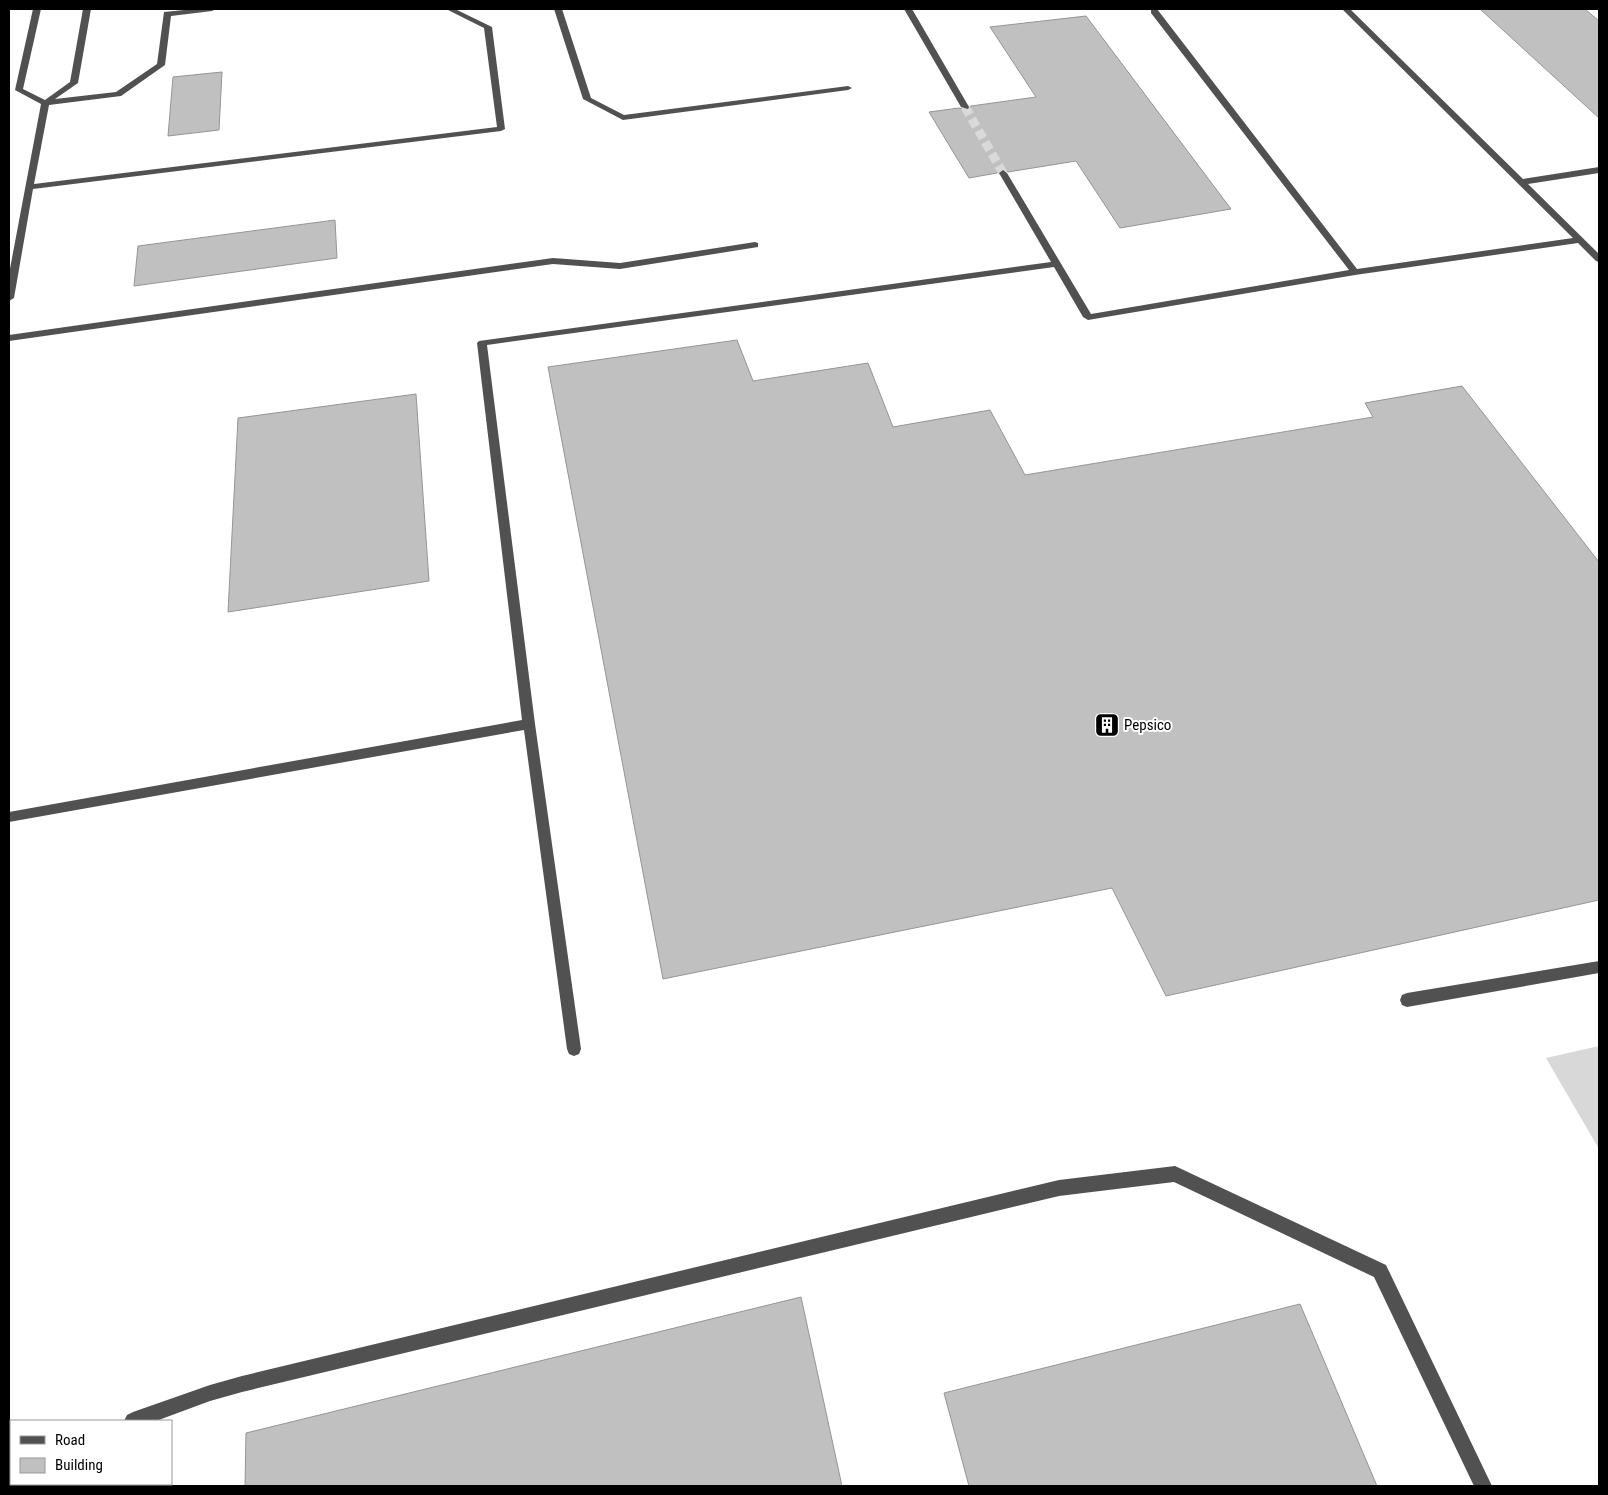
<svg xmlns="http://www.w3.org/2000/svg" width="1608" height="1495" viewBox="0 0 1608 1495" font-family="'Roboto Condensed',sans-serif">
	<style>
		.green { fill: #d8d8d8 }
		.building { fill: #c0c0c0; stroke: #959595 }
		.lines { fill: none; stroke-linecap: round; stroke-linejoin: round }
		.minor-tunnel { stroke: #d9d9d9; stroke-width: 9; stroke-dasharray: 9 4.5; stroke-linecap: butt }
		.minor { fill: #515151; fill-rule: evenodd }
		.labels { text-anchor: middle; stroke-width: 4; stroke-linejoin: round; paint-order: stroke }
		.poi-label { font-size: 15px; fill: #000; stroke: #fff; text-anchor: start }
	</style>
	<rect width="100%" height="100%" fill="#fff"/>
	<!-- green -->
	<path class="green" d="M 1599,1046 L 1599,1149 L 1546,1058 Z"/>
	<!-- building -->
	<path class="building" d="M 1480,9 L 1585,9 L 1599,21 L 1599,118 Z
		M 1086,16 L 1231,209 L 1120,228 L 1076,161 L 1008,172 L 1003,168 L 997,173 L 969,178 L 929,112 L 959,108 L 969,111 L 971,106 L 1036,97 L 990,27 Z
		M 222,72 L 219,130 L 168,136 L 173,77 Z
		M 335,220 L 337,258 L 134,286 L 138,246 Z
		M 737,340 L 753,381 L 868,363 L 893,427 L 990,410 L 1025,475 L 1373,417 L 1365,403 L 1462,386 L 1599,562 L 1599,900 L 1166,996 L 1112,888 L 663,979 L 548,367 Z
		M 416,394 L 429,581 L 228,612 L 238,418 Z
		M 801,1297 L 842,1486 L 245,1486 L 246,1433 Z
		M 1300,1304 L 1377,1486 L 969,1486 L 944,1393 Z"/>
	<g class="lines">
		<!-- minor-tunnel -->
		<path class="minor-tunnel" d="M 965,107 L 1003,173"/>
		<!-- minor -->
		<path class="minor" d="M 33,9 L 41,9 L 23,89 L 45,100 L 70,82 L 83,9 L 91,9 L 78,83 L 55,99 L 116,92 L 157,64 L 164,12 L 194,9 L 216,9 L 212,11 L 171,16 L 165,65 L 121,96 L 49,105 L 34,184 L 497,127 L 484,28 L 446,9 L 455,9 L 492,27 L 505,129 L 501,131 L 33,189 L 14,298 L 9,301 L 9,274 L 41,104 L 15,90 Z
			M 554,9 L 562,9 L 591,98 L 624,115 L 848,86 L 852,88 L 848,90 L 623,120 L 583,99 Z
			M 904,9 L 912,9 L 969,107 L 968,109 L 961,107 Z
			M 1151,9 L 1157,9 L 1357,269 L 1573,238 L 1342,9 L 1350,9 L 1523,179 L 1599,167 L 1599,173 L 1528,184 L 1599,254 L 1599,262 L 1596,261 L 1578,243 L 1355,275 L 1088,320 L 1083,317 L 1054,267 L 487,345 L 535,724 L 581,1049 L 579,1054 L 574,1056 L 569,1054 L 567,1049 L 524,730 L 9,822 L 9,812 L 522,720 L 477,343 L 479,341 L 1051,262 L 999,173 L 1003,170 L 1007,173 L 1091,314 L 1349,270 L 1151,13 Z
			M 755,242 L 758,243 L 758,247 L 620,269 L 553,264 L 9,341 L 9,335 L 553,258 L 620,263 Z
			M 1599,961 L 1599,973 L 1407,1007 L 1402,1005 L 1400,1000 L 1402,995 L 1407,993 Z
			M 1175,1166 L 1386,1265 L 1492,1486 L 1474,1486 L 1374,1277 L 1174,1182 L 1059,1196 L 242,1392 L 210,1401 L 156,1421 L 124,1421 L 127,1415 L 133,1412 L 210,1385 L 242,1376 L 1059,1180 Z
			M 11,1449 L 11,1467 L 9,1468 L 9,1450 Z
			M 72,1484 L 90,1484 L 90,1486 L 72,1486 Z"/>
	</g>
	<!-- icons -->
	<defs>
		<symbol id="building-square" viewBox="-11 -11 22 22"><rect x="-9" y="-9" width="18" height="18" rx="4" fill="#000" stroke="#fff"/><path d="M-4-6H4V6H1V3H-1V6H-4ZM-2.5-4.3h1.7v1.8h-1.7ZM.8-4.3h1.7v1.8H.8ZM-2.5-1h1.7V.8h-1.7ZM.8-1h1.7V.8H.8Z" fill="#fff"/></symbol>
	</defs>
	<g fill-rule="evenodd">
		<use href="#building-square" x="1093" y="711" width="28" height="28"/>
	</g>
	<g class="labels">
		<!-- poi labels -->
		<g class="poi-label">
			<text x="1124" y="730">Pepsico</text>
		</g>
	</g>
	<!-- border -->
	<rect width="1608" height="1495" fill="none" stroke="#000000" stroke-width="20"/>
	<!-- legend -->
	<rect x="10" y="1420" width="162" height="65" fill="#ffffff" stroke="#999999"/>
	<rect x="20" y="1436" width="25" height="8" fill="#515151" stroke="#999999"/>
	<text x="55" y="1445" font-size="15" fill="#000000">Road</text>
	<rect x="20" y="1458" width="25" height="15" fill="#c0c0c0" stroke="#999999"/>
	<text x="55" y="1470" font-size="15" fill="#000000">Building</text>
</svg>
